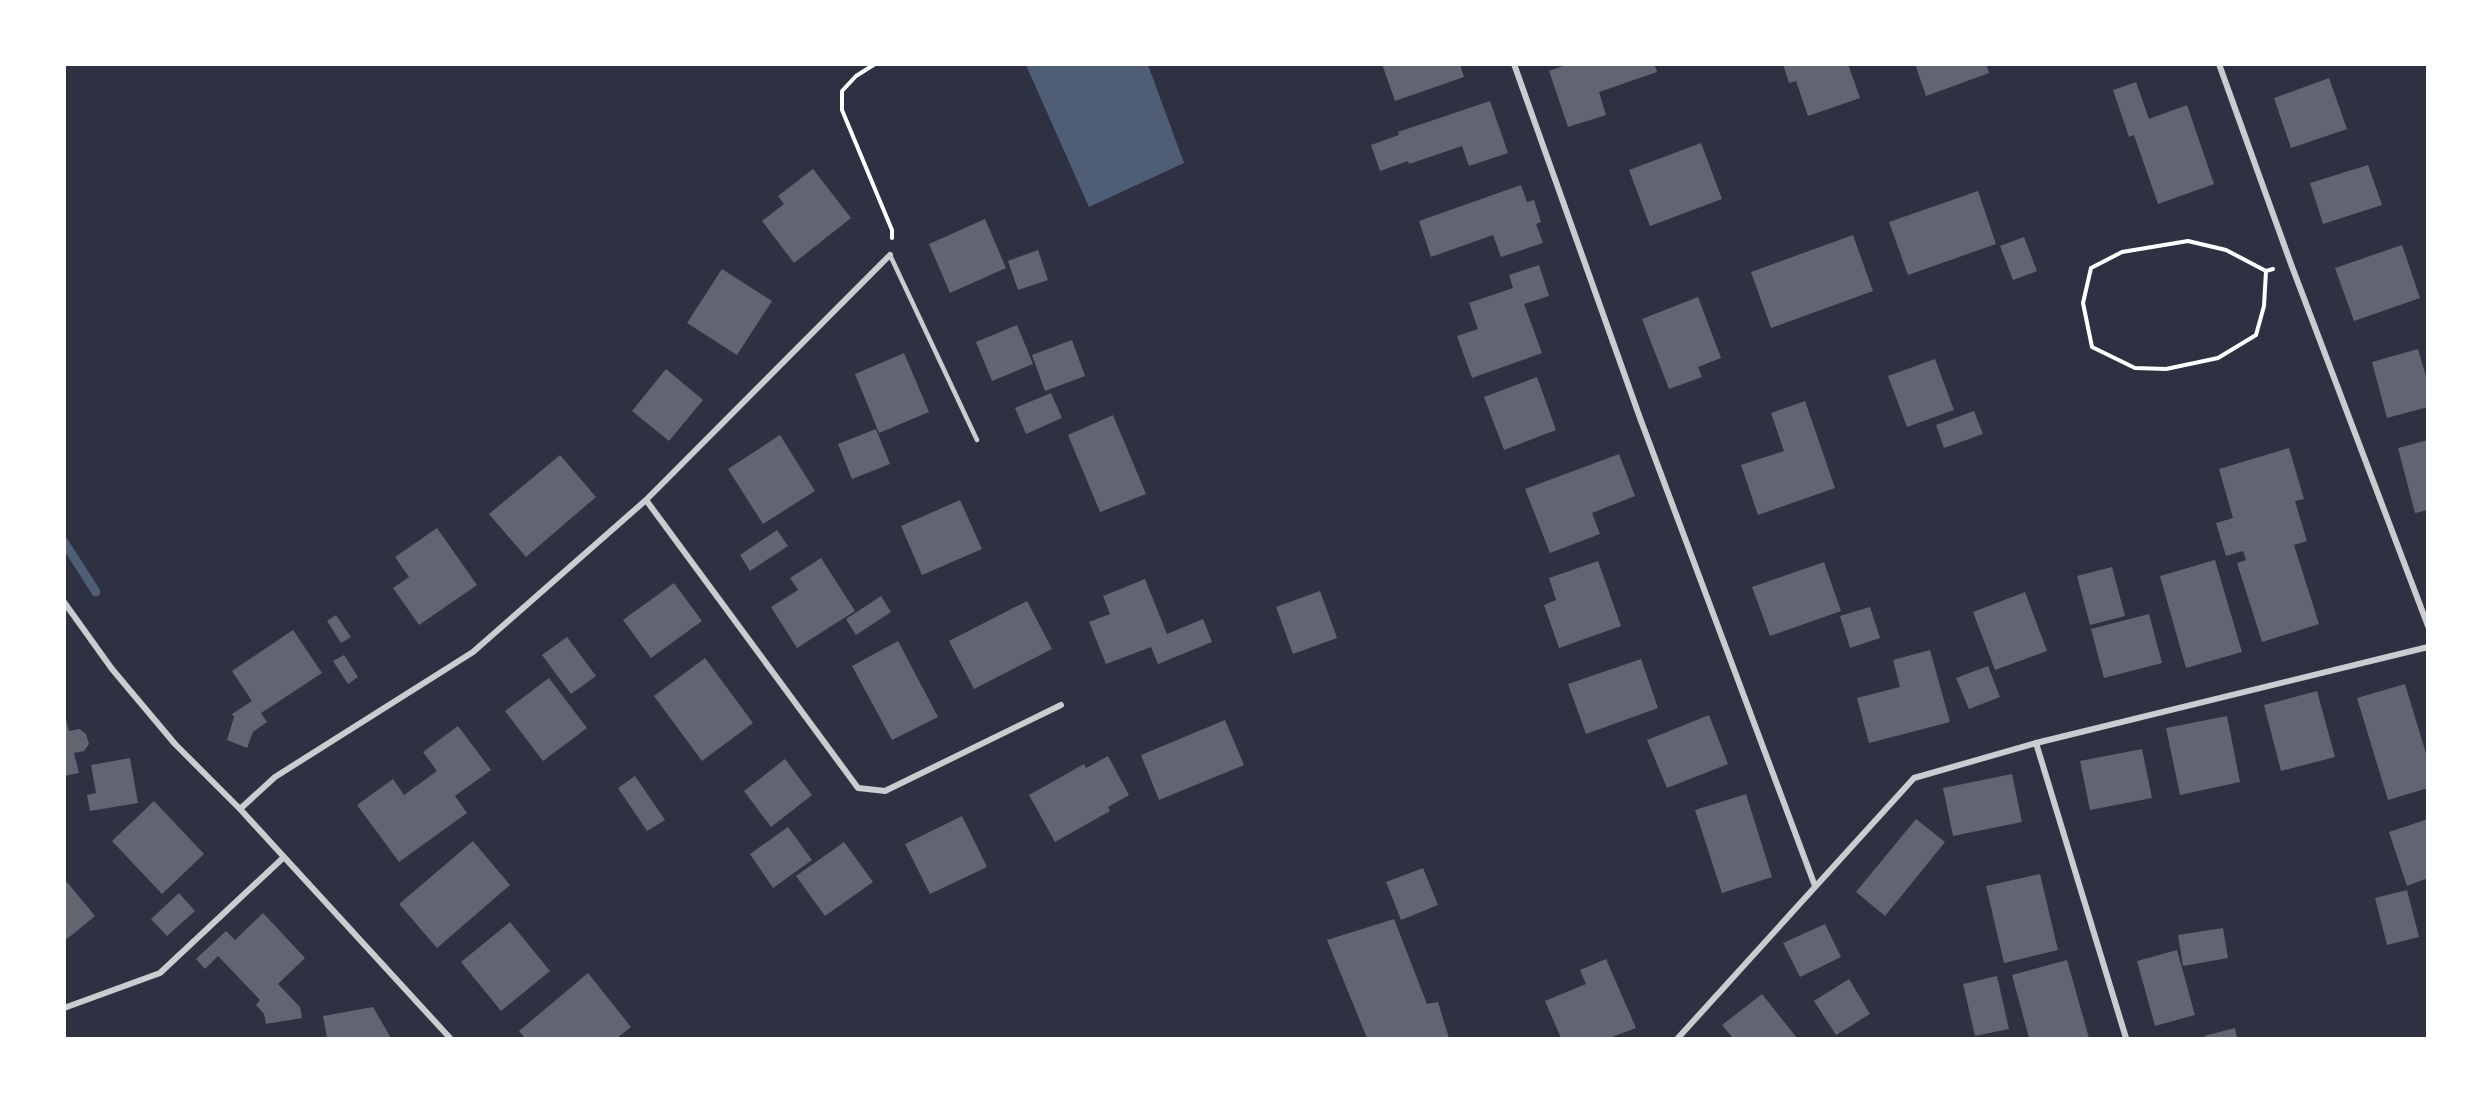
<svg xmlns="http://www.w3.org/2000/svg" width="2492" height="1103" viewBox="0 0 2492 1103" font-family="Manrope,sans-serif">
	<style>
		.water { fill: #4f5d75 }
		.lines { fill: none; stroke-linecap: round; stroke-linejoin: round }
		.stream { stroke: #4f5d75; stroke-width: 9 }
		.building { fill: #626471 }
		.path { stroke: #fff; stroke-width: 4 }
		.service { stroke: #caccd0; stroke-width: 4.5 }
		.minor { stroke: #caccd0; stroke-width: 6 }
	</style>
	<rect width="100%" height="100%" fill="#2d3142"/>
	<!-- water -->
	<path class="water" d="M 1026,65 L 1148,65 L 1184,163 L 1089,207 Z"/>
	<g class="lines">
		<!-- stream -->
		<path class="stream" d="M 64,542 L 96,592"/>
	</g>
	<!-- building -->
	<path class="building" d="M 1382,64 L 1460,64 L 1464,77 L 1395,101 Z
		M 1569,64 L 1654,64 L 1657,72 L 1599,92 L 1606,115 L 1568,127 L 1549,71 Z
		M 1783,64 L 1848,64 L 1860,98 L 1808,116 L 1796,81 L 1789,83 Z
		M 1915,64 L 1986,64 L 1989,73 L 1926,96 Z
		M 2329,78 L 2347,129 L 2291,148 L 2274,98 Z
		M 2136,82 L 2149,119 L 2187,105 L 2214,184 L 2158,204 L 2134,135 L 2129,137 L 2113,90 Z
		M 1490,101 L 1508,153 L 1469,166 L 1462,146 L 1409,164 L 1408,161 L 1380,171 L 1371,145 L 1399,135 L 1398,132 Z
		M 1701,143 L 1722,199 L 1650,226 L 1629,170 Z
		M 2368,165 L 2382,205 L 2323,224 L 2310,183 Z
		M 813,169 L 851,218 L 794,263 L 762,221 L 784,204 L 778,196 Z
		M 1521,185 L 1527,202 L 1534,200 L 1541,222 L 1536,224 L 1543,243 L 1501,257 L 1493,235 L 1431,257 L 1419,221 Z
		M 1978,191 L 1996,244 L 1908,275 L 1889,222 Z
		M 985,219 L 1006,268 L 950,293 L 929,244 Z
		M 1853,235 L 1873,291 L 1771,328 L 1751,272 Z
		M 2024,237 L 2037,271 L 2013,280 L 2000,246 Z
		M 2402,245 L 2420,298 L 2354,321 L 2335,268 Z
		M 1038,250 L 1048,280 L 1018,290 L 1008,261 Z
		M 1539,265 L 1549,296 L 1524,304 L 1542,353 L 1472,378 L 1457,336 L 1478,329 L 1469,303 L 1513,288 L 1509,275 Z
		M 722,269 L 772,301 L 737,355 L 687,323 Z
		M 1698,297 L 1721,358 L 1698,367 L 1702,377 L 1669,389 L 1642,319 Z
		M 1017,325 L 1033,364 L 992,381 L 976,342 Z
		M 1072,340 L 1085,376 L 1045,391 L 1032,355 Z
		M 2418,349 L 2428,383 L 2428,407 L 2387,418 L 2372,362 Z
		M 904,353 L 929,412 L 879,433 L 855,374 Z
		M 1935,359 L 1954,410 L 1907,427 L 1888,376 Z
		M 666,369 L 703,400 L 669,441 L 632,411 Z
		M 1537,377 L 1556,430 L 1504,450 L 1484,397 Z
		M 1051,393 L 1062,418 L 1026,434 L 1015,408 Z
		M 1805,401 L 1835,488 L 1758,515 L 1741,465 L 1784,451 L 1771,413 Z
		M 1974,411 L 1983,434 L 1944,448 L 1936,425 Z
		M 1113,415 L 1146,494 L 1100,512 L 1068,435 Z
		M 876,429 L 890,464 L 852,479 L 838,444 Z
		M 780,435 L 815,491 L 763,524 L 728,469 Z
		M 2428,440 L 2428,510 L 2415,513 L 2398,448 Z
		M 2289,448 L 2304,499 L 2295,501 L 2307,541 L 2294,545 L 2319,624 L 2262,642 L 2237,563 L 2246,560 L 2243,551 L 2226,556 L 2216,523 L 2233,518 L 2219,469 Z
		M 1619,454 L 1635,496 L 1592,513 L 1600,534 L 1550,553 L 1525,489 Z
		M 560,455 L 596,497 L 526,557 L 489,514 Z
		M 960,500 L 982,549 L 922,575 L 901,526 Z
		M 437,528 L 477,585 L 419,625 L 393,588 L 409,577 L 395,557 Z
		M 777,530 L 788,546 L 750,571 L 740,555 Z
		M 821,558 L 855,611 L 797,648 L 771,607 L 798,590 L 790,578 Z
		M 2215,560 L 2242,652 L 2186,668 L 2160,576 Z
		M 1598,561 L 1621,626 L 1559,648 L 1544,605 L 1556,600 L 1549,578 Z
		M 1824,562 L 1841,611 L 1770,636 L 1752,587 Z
		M 2112,567 L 2125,616 L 2090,625 L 2077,576 Z
		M 1145,579 L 1167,634 L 1203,619 L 1212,642 L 1158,664 L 1151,647 L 1106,664 L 1089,622 L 1110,614 L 1103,596 Z
		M 674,583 L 702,621 L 651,658 L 623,620 Z
		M 1320,591 L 1337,638 L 1293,654 L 1276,607 Z
		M 2025,592 L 2047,651 L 1995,670 L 1973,612 Z
		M 881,596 L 891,612 L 856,635 L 846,619 Z
		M 1027,601 L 1052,649 L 974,689 L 949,641 Z
		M 1870,607 L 1880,638 L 1850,648 L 1840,616 Z
		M 2149,614 L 2162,663 L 2104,678 L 2091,629 Z
		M 336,615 L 351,637 L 341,643 L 327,621 Z
		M 293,630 L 322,673 L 261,713 L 267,722 L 253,732 L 247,748 L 227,740 L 234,717 L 232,714 L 252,701 L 232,671 Z
		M 567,637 L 596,676 L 571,694 L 542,655 Z
		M 898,641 L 938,717 L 892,740 L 852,666 Z
		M 1930,650 L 1950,722 L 1869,743 L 1857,698 L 1900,687 L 1893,660 Z
		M 344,655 L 358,677 L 348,684 L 333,661 Z
		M 705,658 L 753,723 L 702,761 L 654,696 Z
		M 1641,659 L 1658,708 L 1586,734 L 1568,684 Z
		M 1988,666 L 2000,697 L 1969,709 L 1956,678 Z
		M 549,678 L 587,728 L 543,761 L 505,711 Z
		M 2405,684 L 2428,760 L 2428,788 L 2388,800 L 2357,698 Z
		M 2317,691 L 2335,757 L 2281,771 L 2264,705 Z
		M 64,713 L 69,731 L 79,729 L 86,734 L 89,744 L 84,751 L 74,753 L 79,773 L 64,776 Z
		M 1709,715 L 1728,764 L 1667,788 L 1647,740 Z
		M 2227,716 L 2240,782 L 2180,795 L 2166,728 Z
		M 1225,720 L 1244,765 L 1159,800 L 1141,755 Z
		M 458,726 L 491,770 L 455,796 L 467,813 L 399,862 L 357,805 L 393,779 L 404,795 L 437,771 L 423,752 Z
		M 2142,749 L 2152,798 L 2090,810 L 2080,761 Z
		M 1108,756 L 1129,795 L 1108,807 L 1110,811 L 1055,842 L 1029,795 L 1084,764 L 1086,768 Z
		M 130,758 L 138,803 L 90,811 L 87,795 L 96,793 L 91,765 Z
		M 785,759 L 812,795 L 771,827 L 744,791 Z
		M 2012,774 L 2022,822 L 1953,836 L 1943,788 Z
		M 635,776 L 665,820 L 647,831 L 618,788 Z
		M 1746,794 L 1772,877 L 1722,893 L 1695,810 Z
		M 154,801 L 204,854 L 162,894 L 112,841 Z
		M 962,816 L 987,867 L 930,894 L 905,844 Z
		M 1916,819 L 1945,842 L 1885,916 L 1856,892 Z
		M 2428,819 L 2428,878 L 2407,886 L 2389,832 Z
		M 788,827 L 812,860 L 773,888 L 750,854 Z
		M 473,841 L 510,885 L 437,948 L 399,904 Z
		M 844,842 L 873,882 L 825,916 L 796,876 Z
		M 1423,868 L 1438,905 L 1401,920 L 1386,882 Z
		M 2040,874 L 2058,950 L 2004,963 L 1986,886 Z
		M 67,882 L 95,916 L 67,939 L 64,936 L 64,884 Z
		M 2407,890 L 2419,937 L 2387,945 L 2375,898 Z
		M 179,893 L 195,911 L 167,936 L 151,919 Z
		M 263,913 L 305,958 L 278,984 L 300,1007 L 302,1018 L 266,1024 L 264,1014 L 256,1005 L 260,1000 L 218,956 L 205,969 L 196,959 L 226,931 L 235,940 Z
		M 1394,919 L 1427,1004 L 1438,1002 L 1449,1038 L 1367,1038 L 1327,940 Z
		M 510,922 L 550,971 L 501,1011 L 461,962 Z
		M 1825,924 L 1841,957 L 1800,977 L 1783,943 Z
		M 2223,928 L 2228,958 L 2183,966 L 2178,935 Z
		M 2177,950 L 2195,1015 L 2155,1026 L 2137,961 Z
		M 1606,959 L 1636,1028 L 1609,1038 L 1561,1038 L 1545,1001 L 1586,984 L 1580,970 Z
		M 2067,960 L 2089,1038 L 2029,1038 L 2012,975 Z
		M 588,973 L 631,1027 L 617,1038 L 525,1038 L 519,1031 Z
		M 1997,976 L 2009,1029 L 1975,1036 L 1963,984 Z
		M 1849,979 L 1870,1014 L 1836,1035 L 1814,1001 Z
		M 1762,994 L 1797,1038 L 1733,1038 L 1722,1025 Z
		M 373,1007 L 391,1038 L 327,1038 L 323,1016 Z
		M 2235,1028 L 2237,1038 L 2205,1038 L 2204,1036 Z"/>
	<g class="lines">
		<!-- path -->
		<path class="path" d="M 875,64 L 856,76 L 842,91 L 842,110 L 892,230 L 892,238
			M 2266,271 L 2264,306 L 2256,335 L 2218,358 L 2166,369 L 2135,368 L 2092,347 L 2083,303 L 2091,268 L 2122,252 L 2188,241 L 2226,250 L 2266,271 L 2273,269"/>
		<!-- service -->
		<path class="service" d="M 890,255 L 977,440"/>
		<!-- minor -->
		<path class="minor" d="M 1514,64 L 1640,418 L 1815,886
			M 2219,64 L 2291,264 L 2428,626
			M 646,500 L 858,788 L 885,791 L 1061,705
			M 64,602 L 112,669 L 175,744 L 240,809 L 450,1038
			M 2036,743 L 2126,1038
			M 240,809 L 275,777 L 473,652 L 646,500 L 890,255
			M 64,1008 L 160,973 L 284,857
			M 1678,1038 L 1914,778 L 2036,743 L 2428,647"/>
	</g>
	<!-- border -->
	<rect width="2492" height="1103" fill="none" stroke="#ffffff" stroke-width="132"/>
</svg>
